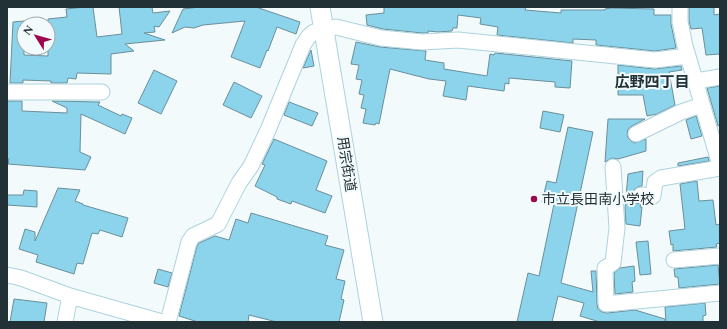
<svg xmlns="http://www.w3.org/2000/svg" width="727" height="329" viewBox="0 0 727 329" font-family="Spectral,'Noto Sans JP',serif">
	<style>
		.building { fill: #8cd4eb; stroke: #6a8f9b }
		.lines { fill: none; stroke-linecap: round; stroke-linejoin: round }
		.minor-casing { stroke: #acd3df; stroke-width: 17 }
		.major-casing { stroke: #acd3df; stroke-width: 21 }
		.minor { stroke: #fff; stroke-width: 15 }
		.major { stroke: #fff; stroke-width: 19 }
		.poi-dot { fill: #9e054e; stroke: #f2fafc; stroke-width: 1.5 }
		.labels { text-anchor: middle; stroke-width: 4; stroke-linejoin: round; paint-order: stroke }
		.street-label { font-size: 14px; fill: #223136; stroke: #f2fafc }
		.poi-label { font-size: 14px; fill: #223136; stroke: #f2fafc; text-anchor: start }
		.neighbourhood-label { font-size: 15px; font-weight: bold; fill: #223136; stroke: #f2fafc }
	</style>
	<rect width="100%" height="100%" fill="#f2fafc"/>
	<!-- building -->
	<path class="building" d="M 85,7 L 93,7 L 97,37 L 122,34 L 119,7 L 152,7 L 153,13 L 170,11 L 159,27 L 154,26 L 155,32 L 144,33 L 165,40 L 125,44 L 134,51 L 111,54 L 111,74 L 77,73 L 76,79 L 68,78 L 67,83 L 51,83 L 51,81 L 23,80 L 23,83 L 10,83 L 13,22 L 24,21 L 24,55 L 48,56 L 48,19 L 67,17 L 66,9 Z
		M 200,7 L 256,7 L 300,22 L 296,34 L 277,27 L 268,51 L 267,50 L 260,68 L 231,57 L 245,21 L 203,25 L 194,28 L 185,27 L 172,33 L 183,9 Z
		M 384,7 L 526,7 L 525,10 L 561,13 L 561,10 L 605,10 L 605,9 L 611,8 L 654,9 L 654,15 L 671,15 L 671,24 L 676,48 L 655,51 L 596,45 L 596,40 L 573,39 L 573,43 L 497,35 L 498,27 L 480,24 L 481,18 L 458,15 L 457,28 L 453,28 L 452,31 L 438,32 L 428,31 L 428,33 L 422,33 L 383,29 L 367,25 L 366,15 L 384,13 Z
		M 689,7 L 714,7 L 714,15 L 720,14 L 720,54 L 706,55 L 702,28 L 691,29 L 689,21 Z
		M 356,42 L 380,47 L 426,51 L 425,60 L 444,63 L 444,69 L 487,76 L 490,54 L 494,55 L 495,53 L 572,61 L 570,88 L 555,87 L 555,82 L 509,78 L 509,84 L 505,83 L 504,91 L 468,86 L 466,100 L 443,96 L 446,81 L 429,79 L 390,69 L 379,124 L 376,123 L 375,125 L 363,123 L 366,109 L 361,108 L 364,95 L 359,94 L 362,80 L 356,79 L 359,65 L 351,64 Z
		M 311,50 L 314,66 L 303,68 Z
		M 618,65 L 654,69 L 681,66 L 682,70 L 669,72 L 675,105 L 657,114 L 647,116 L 643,95 L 618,95 Z
		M 154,70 L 177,81 L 161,114 L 138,103 Z
		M 234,82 L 262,96 L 251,118 L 223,105 Z
		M 720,86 L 720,125 L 718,126 L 707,88 Z
		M 7,101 L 22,101 L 22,111 L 67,113 L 67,108 L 52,101 L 100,102 L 98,105 L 121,116 L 122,114 L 132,118 L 125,134 L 81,114 L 80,152 L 91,157 L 85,170 L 8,164 L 9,159 L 7,159 Z
		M 289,102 L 318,113 L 312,126 L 284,115 Z
		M 543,111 L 564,115 L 560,132 L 540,128 Z
		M 696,116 L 702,136 L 691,139 L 686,120 Z
		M 608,119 L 645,119 L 632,126 L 628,129 L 627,134 L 628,138 L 631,141 L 635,143 L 646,139 L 646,151 L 618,159 L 612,158 L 605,162 Z
		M 568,127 L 593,132 L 561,283 L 593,292 L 591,271 L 596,271 L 597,304 L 598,309 L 602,312 L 607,313 L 635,310 L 665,319 L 665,322 L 600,322 L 580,316 L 584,303 L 558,296 L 552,322 L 517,322 L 528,273 L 539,276 L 554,204 L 542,202 L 547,181 L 556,183 Z
		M 274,139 L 327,161 L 316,190 L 332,196 L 325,213 L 292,201 L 291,204 L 277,199 L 277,197 L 255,186 L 265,165 L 262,164 Z
		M 708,157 L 709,161 L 678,166 L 678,163 Z
		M 643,171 L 642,186 L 638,187 L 634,190 L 632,195 L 633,199 L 636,203 L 641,204 L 640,207 L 642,207 L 640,226 L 626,224 L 625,208 L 628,174 Z
		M 697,181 L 699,201 L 713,200 L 716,225 L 720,224 L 720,243 L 716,244 L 717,247 L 673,251 L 673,244 L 671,245 L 669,231 L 685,229 L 680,184 Z
		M 58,188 L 80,190 L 75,201 L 83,204 L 83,205 L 128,218 L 122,237 L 100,230 L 98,234 L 92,233 L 83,264 L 77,263 L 74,274 L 36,262 L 38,255 L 19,249 L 25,229 L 35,232 L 35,241 Z
		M 24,190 L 37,191 L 37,207 L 7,205 L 7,195 L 23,195 Z
		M 251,213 L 328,236 L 325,245 L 344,250 L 336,279 L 345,281 L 341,299 L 344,300 L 339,322 L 277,322 L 249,315 L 248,322 L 198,322 L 179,316 L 197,246 L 199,243 L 215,236 L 229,240 L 236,219 L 248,223 Z
		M 648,241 L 651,274 L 640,275 L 636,242 Z
		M 718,265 L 720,284 L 679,288 L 678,277 L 675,277 L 674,269 Z
		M 634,266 L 635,281 L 632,282 L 633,292 L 615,294 L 614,273 L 620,268 Z
		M 158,269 L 172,273 L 168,287 L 154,283 Z
		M 14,299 L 47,303 L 44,322 L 10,322 Z
		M 705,303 L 706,315 L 703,316 L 703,322 L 666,322 L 665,307 Z"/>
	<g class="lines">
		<defs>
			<path id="minor" d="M 680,7 L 680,22 L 685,46 L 720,165
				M 696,81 L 720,77
				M 7,92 L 102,92
				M 636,134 L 681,112 L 702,105
				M 613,167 L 617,228 L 613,263 L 605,268 L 606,304 L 720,293
				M 641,195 L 653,196 L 655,182 L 661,178 L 720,168
				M 674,260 L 720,256
				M 7,275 L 21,278 L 70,296 L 162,322
				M 65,322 L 70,296
				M 168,322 L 189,242 L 193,236 L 218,224 L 239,183 L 251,166 L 268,130 L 303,45 L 309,36 L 314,32 L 336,27 L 381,38 L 422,42 L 458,40 L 655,60 L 688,56"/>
			<path id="major" d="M 320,7 L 373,322"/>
		</defs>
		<!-- minor casing -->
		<use href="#minor" class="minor-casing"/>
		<!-- major casing -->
		<use href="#major" class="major-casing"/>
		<!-- minor -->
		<use href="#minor" class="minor"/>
		<!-- major -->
		<use href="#major" class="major"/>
	</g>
	<!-- markers -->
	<circle class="poi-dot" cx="534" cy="199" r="4"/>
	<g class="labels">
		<!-- street labels -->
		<g class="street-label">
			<text transform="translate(347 164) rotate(81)" y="5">用宗街道</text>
		</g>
		<!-- poi labels -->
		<g class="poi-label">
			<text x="542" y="204">市立長田南小学校</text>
		</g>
		<!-- neighbourhood labels -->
		<g class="neighbourhood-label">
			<text x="652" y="87">広野四丁目</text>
		</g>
	</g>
	<!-- border -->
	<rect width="727" height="329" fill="none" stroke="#223136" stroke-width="16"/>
	<!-- north arrow -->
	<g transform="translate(36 36) rotate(307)"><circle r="19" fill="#f2fafc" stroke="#9faaad"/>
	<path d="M0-3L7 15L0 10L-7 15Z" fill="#9e054e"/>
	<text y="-6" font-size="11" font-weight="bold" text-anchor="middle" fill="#223136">N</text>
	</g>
</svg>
